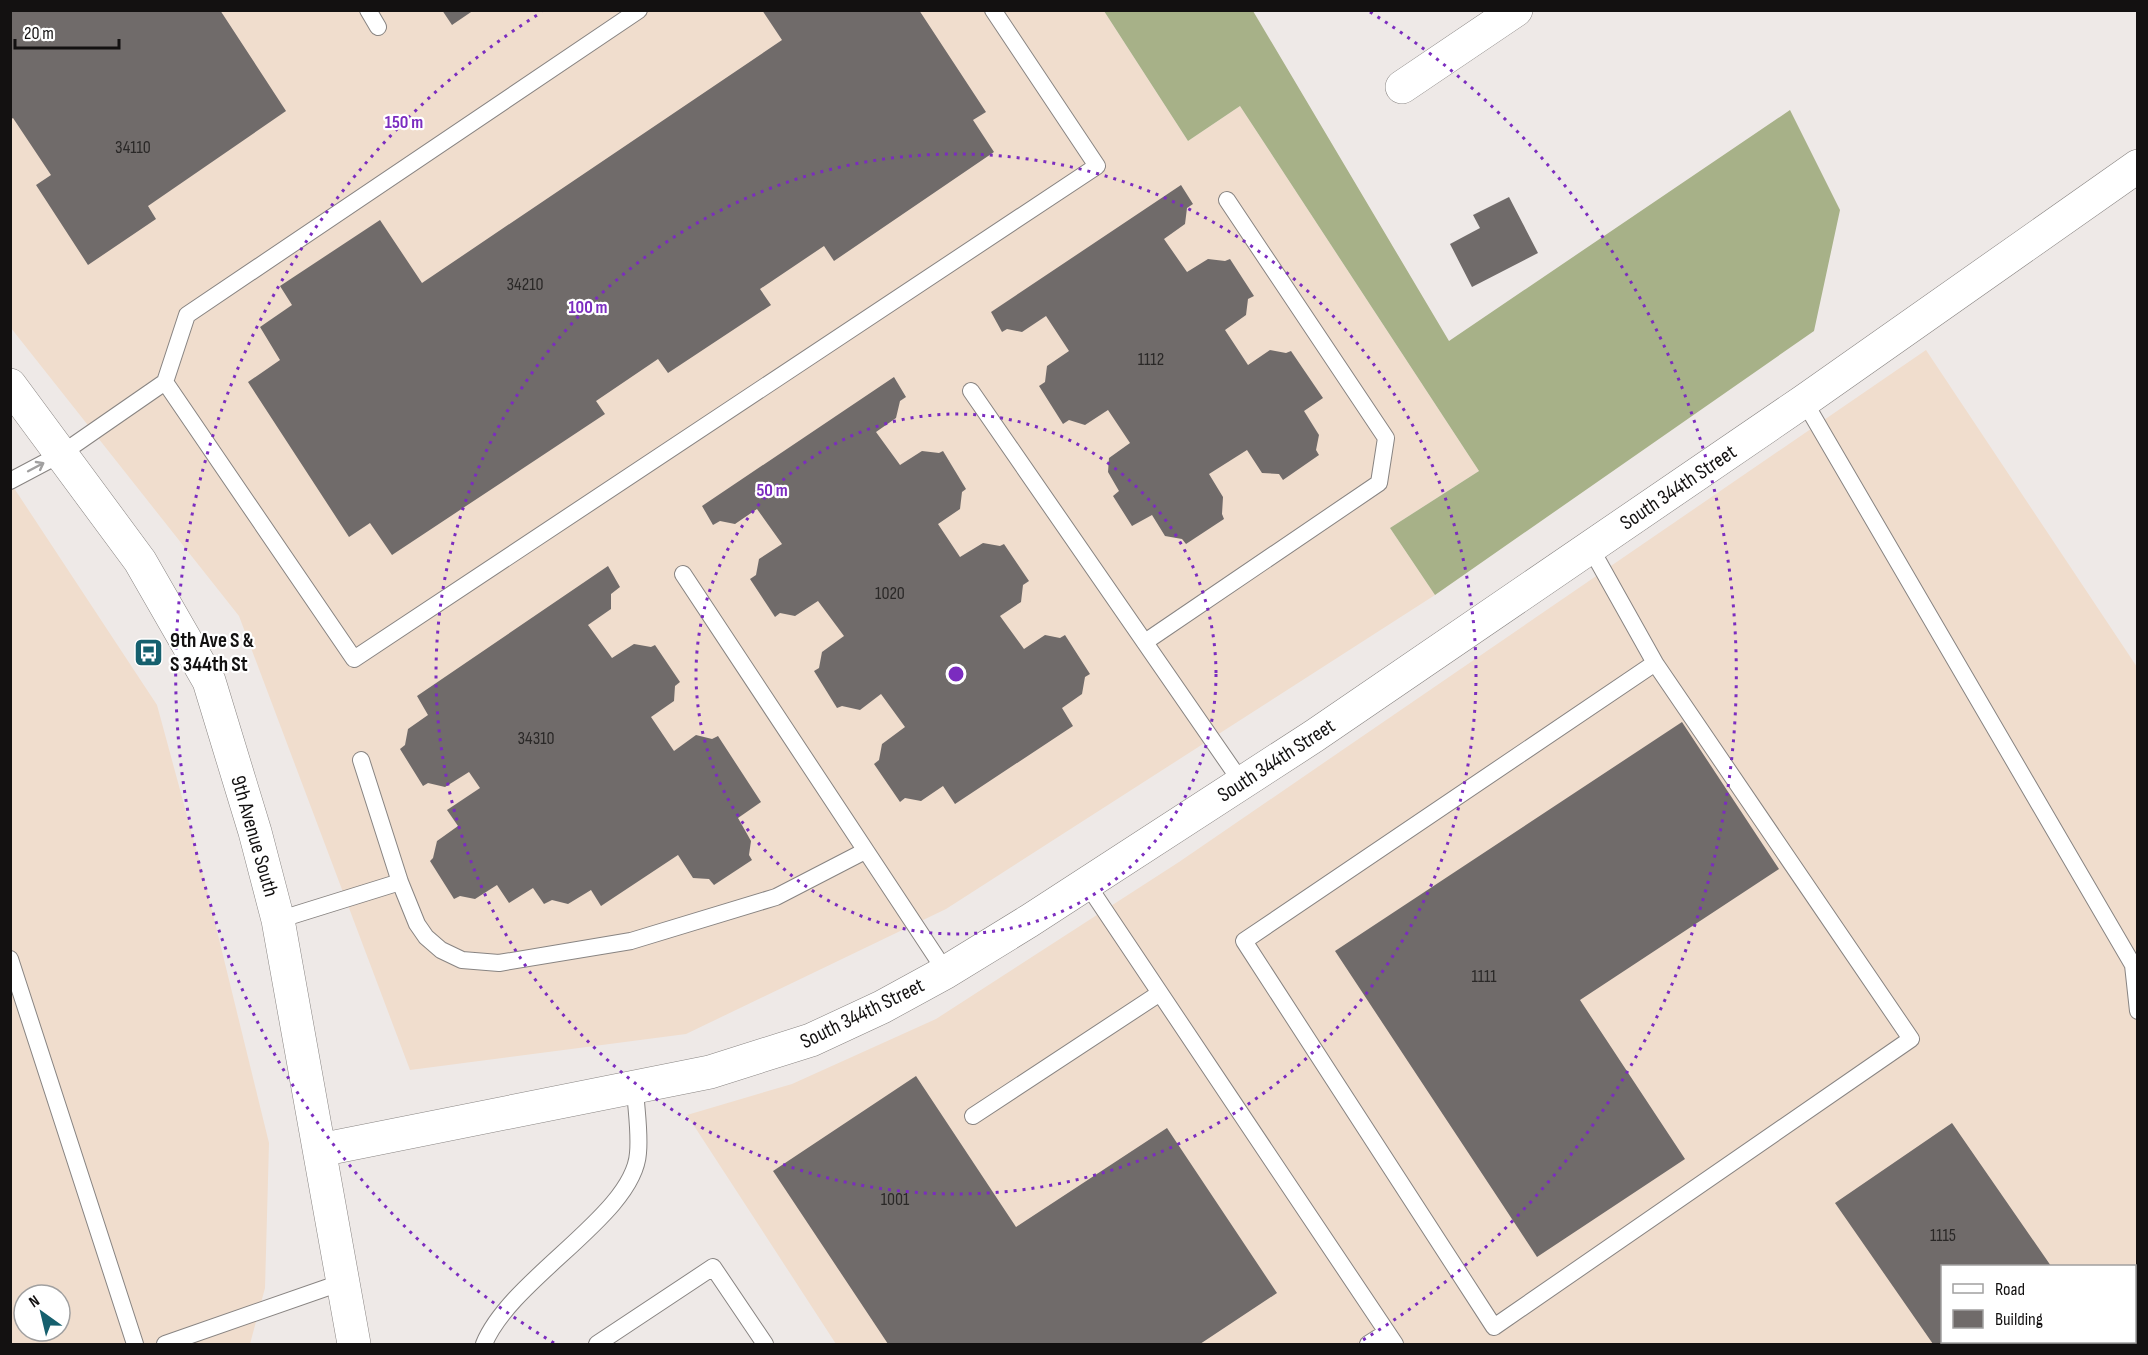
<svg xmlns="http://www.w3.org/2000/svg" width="2148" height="1355" viewBox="0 0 2148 1355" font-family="'Sofia Sans Condensed',sans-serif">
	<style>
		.industrial { fill: #f0ddcd; fill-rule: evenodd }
		.forest { fill: #a7b188 }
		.building { fill: #706b6a }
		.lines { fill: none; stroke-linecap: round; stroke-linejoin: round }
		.lane-casing { stroke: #888482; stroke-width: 18 }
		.street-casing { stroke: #888482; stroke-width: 34 }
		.secondary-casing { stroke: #888482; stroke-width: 34 }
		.lane { stroke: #fff; stroke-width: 16 }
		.street { stroke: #fff; stroke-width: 33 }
		.secondary { stroke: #fff; stroke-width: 33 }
		.oneway { stroke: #a1a0a0 }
		.ring { fill: none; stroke: #7b2cbf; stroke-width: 3; stroke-dasharray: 3 6 }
		.labels { text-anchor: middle; stroke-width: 4.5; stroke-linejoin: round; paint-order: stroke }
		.number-label { font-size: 18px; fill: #2a2827 }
		.street-label { font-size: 21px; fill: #131111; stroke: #fff }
		.poi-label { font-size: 21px; font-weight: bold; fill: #131111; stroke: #fff; text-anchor: start }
		.centre { fill: #7b2cbf; stroke: #fff; stroke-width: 3 }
		.ring-label { font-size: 18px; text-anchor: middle; font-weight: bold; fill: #7b2cbf; stroke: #fff; stroke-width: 4.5; stroke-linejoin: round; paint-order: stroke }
	</style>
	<rect width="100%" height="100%" fill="#eee9e7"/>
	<!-- industrial -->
	<path class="industrial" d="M 11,11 L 1104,11 L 1188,141 L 1240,106 L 1479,471 L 1390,528 L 1435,595 L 946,909 L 686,1034 L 410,1070 L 239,616 L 11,328 Z
		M 1926,350 L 2137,667 L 2137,1344 L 836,1344 L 687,1115 L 792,1084 L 936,1019 L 1179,862 ZM 1942,1266 L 2134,1266 L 2134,1342 L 1942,1342 Z
		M 10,482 L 157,705 L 205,882 L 269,1143 L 265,1288 L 250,1344 L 11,1344 ZM 24,1295 L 60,1295 L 60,1331 L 24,1331 Z"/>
	<!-- forest -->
	<path class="forest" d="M 1104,11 L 1253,11 L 1449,341 L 1790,110 L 1840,210 L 1814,331 L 1435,595 L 1390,528 L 1479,471 L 1240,106 L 1188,141 Z"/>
	<!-- building -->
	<path class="building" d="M 10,10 L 220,10 L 286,111 L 148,206 L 156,219 L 88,265 L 36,185 L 51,175 L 13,118 L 10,120 Z
		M 442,10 L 474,10 L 452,25 Z
		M 762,10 L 919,10 L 986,112 L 973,120 L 994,152 L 834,261 L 824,246 L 760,289 L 771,305 L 668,373 L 658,359 L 596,401 L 605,414 L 392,555 L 370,523 L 349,537 L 248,382 L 280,360 L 260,327 L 292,305 L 280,286 L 380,220 L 422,283 L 782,40 Z
		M 1181,185 L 1193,204 L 1187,208 L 1185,224 L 1164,239 L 1187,272 L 1208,259 L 1225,261 L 1230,259 L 1254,296 L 1248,299 L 1246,315 L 1225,330 L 1248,365 L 1270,350 L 1286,353 L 1291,351 L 1323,398 L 1304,411 L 1319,435 L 1316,450 L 1319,455 L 1283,480 L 1279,474 L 1262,473 L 1247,450 L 1209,474 L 1223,497 L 1222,514 L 1224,519 L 1186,544 L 1182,539 L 1165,536 L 1152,515 L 1132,526 L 1113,496 L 1119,491 L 1108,472 L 1109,458 L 1130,443 L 1108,410 L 1085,425 L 1069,420 L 1063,424 L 1039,386 L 1045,382 L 1047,366 L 1069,351 L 1046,316 L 1022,332 L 1007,329 L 1002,332 L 991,312 Z
		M 1509,197 L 1538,253 L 1472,287 L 1450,244 L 1480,228 L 1473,215 Z
		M 894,377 L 906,397 L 900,401 L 896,418 L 876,432 L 900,465 L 922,451 L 939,453 L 943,451 L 966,489 L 962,492 L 960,509 L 938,524 L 960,557 L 983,543 L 1000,546 L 1004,544 L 1029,581 L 1023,585 L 1021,602 L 1000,616 L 1024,649 L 1045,635 L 1060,638 L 1065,635 L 1090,674 L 1085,677 L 1082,694 L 1062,708 L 1073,726 L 955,804 L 943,786 L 921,801 L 905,798 L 900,802 L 874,764 L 879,760 L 882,744 L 905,727 L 881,694 L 860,710 L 842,706 L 837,708 L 814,671 L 819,668 L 822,652 L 844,636 L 818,601 L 795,616 L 780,613 L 775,617 L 750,579 L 756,575 L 759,559 L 782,544 L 757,509 L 735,524 L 720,521 L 713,525 L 702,506 Z
		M 608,566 L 620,587 L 611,594 L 611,609 L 588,625 L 612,658 L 634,644 L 651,647 L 655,645 L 680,682 L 675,686 L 674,701 L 651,717 L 674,751 L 696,735 L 712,739 L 718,736 L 761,802 L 738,818 L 751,841 L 749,855 L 752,860 L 714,885 L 709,879 L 693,878 L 678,855 L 601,906 L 591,890 L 568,904 L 552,900 L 544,904 L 533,888 L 509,903 L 497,885 L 475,899 L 460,896 L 454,899 L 430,861 L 433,858 L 437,841 L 458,826 L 447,810 L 480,788 L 469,772 L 445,787 L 428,783 L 423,786 L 400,749 L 405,745 L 408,729 L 428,715 L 417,696 Z
		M 1682,722 L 1779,869 L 1580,1000 L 1685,1159 L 1537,1257 L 1335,951 Z
		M 916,1076 L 1016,1227 L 1167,1128 L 1277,1293 L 1200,1344 L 888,1344 L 773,1171 Z
		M 1952,1123 L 2051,1266 L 1942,1266 L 1942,1342 L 1963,1342 L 1958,1344 L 1933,1344 L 1835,1203 Z"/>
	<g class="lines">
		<defs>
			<path id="lane" d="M 368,10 L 378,27
				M 165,382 L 354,659 L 1097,166 L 993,10
				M 971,391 L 1242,783
				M 1804,401 L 2133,965 L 2138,1011
				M 10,481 L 61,454 L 165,382 L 187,315 L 639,10
				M 1590,547 L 1655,663 L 1244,941 L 1494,1327 L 1911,1039 L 1655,663
				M 683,574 L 946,972
				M 1145,642 L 1379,483 L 1386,438 L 1227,200
				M 361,760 L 400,882 L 417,924 L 426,937 L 441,950 L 462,960 L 499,963 L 631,941 L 776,897 L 865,851
				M 1087,884 L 1395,1344
				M 278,920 L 400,882
				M 10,959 L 135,1344
				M 973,1116 L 1160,993
				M 2134,1286 L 2138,1286
				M 165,1344 L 343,1282
				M 484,1344 C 511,1278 634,1215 638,1153 C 640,1132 636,1109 635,1088
				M 597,1344 L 713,1267 L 765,1344
				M 1368,1344 L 1387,1332
				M 1981,1344 L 1987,1342"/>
			<path id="street" d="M 1402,87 L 1516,10"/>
			<path id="secondary" d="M 10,385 L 140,561 L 209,681 L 255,832 L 278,920 L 354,1344
				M 320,1150 L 710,1072 L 811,1040 L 882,1007 L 946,972 L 1029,921 L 1314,736 L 1804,401 L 2138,166"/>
		</defs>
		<!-- lane casing -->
		<use href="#lane" class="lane-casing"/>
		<!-- street casing -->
		<use href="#street" class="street-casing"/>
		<!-- secondary casing -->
		<use href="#secondary" class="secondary-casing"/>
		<!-- lane -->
		<use href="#lane" class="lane"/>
		<!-- street -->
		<use href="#street" class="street"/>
		<!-- secondary -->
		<use href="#secondary" class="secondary"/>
	</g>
	<!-- one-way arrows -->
	<defs><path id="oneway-shaft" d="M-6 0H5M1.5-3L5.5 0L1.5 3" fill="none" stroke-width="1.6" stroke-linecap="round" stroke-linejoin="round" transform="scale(1.5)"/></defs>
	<use class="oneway" href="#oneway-shaft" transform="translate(36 467) rotate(-28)"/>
	<!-- distance rings -->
	<g class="ring">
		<circle cx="956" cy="674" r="260"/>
		<circle cx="956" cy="674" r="520"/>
		<path d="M554 1343A781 781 0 0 1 542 12M1370 12A781 781 0 0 1 1358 1343"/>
	</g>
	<!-- icons -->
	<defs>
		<symbol id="bus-square" viewBox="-11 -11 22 22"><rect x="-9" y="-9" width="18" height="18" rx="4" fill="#16606e" stroke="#fff"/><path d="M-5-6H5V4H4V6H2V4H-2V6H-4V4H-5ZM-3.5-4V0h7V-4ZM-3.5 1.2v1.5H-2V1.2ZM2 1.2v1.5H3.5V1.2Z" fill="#fff"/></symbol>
	</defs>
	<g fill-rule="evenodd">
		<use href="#bus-square" x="132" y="636" width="33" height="33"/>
	</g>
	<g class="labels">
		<!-- number labels -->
		<g class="number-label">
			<text x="133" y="153">34110</text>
			<text x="525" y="290">34210</text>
			<text x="1151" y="365">1112</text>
			<text x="890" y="599">1020</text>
			<text x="536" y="744">34310</text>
			<text x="1484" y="982">1111</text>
			<text x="895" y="1205">1001</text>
			<text x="1943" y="1241">1115</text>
		</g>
		<!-- street labels -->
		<g class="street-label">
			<text transform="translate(1678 487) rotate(-34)" y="7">South 344th Street</text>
			<text transform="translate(1276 760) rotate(-33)" y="7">South 344th Street</text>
			<text transform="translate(255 836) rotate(74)" y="7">9th Avenue South</text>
			<text transform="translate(862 1013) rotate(-26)" y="7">South 344th Street</text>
		</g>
		<!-- poi labels -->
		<g class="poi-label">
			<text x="170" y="647">9th Ave S &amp;<tspan x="170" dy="24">S 344th St</tspan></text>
		</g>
	</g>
	<circle cx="956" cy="674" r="9" class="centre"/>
	<g class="ring-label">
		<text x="404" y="128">150 m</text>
		<text x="588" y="313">100 m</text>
		<text x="772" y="496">50 m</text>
	</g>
	<!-- border -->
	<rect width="2148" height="1355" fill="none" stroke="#131111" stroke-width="24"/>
	<!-- legend -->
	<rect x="1941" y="1265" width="195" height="78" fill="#ffffff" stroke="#a1a0a0" stroke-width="1.5"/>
	<rect x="1953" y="1284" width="30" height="9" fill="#ffffff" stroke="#a1a0a0" stroke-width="1.5"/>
	<text x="1995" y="1295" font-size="18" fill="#131111">Road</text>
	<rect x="1953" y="1310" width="30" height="18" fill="#706b6a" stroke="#a1a0a0" stroke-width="1.5"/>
	<text x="1995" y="1325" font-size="18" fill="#131111">Building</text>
	<!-- north arrow -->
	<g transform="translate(42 1313) rotate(326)"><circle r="28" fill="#ffffff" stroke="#a1a0a0" stroke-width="1.5"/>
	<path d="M0-4.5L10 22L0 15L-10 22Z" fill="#16606e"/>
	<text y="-9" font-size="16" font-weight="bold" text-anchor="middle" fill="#131111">N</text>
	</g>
	<!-- scale -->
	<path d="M15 39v9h104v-9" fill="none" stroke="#131111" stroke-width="3"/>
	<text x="24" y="39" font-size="18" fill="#131111" stroke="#ffffff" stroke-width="4.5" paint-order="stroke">20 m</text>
</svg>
